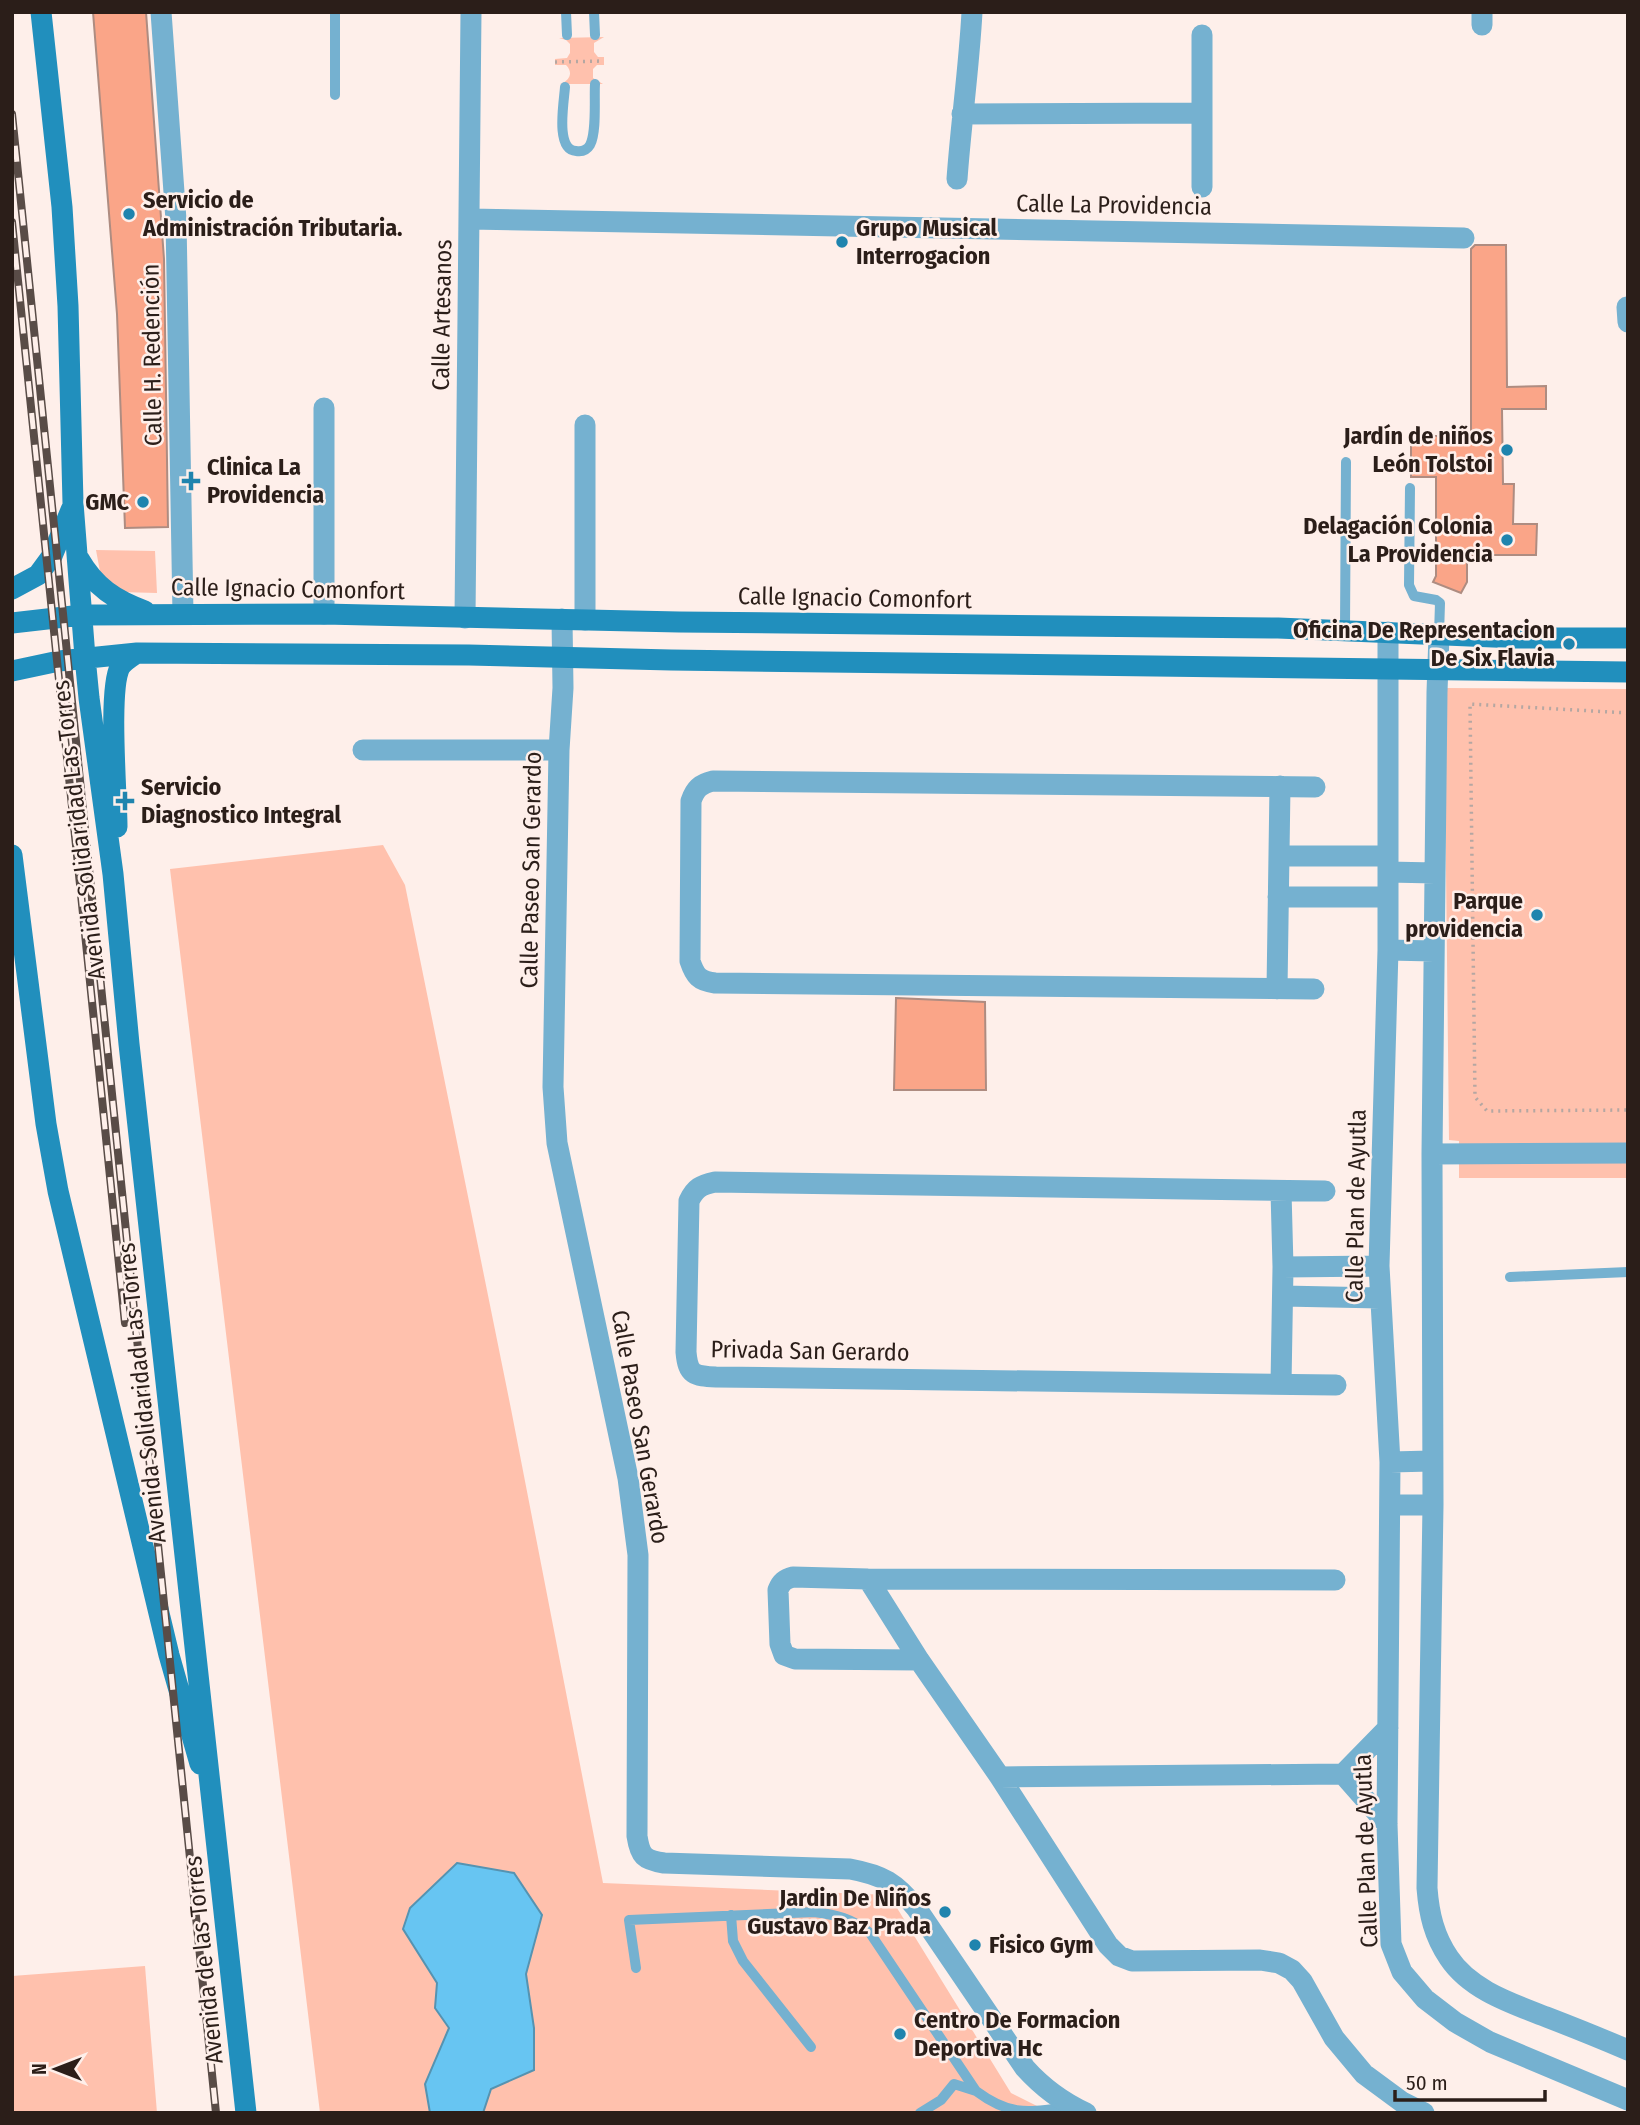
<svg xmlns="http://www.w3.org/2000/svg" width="1640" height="2125" viewBox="0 0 1640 2125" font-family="'Fira Sans Condensed',sans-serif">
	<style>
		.green { fill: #ffc1ad }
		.water { fill: #67c5f2; stroke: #5593b1; stroke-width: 2 }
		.building { fill: #faa588; stroke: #ae8c81; stroke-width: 2 }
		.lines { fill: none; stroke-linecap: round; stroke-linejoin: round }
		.path { stroke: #b5a7a2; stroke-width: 3.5; stroke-dasharray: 2 5; stroke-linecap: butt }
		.lane { stroke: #75b1d0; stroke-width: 10 }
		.street { stroke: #75b1d0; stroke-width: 21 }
		.secondary { stroke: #218fbd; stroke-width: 21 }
		.rail-casing { stroke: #594c47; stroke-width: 8 }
		.rail { stroke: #feefea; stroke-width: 5; stroke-dasharray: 16; stroke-linecap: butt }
		.path-bridge { stroke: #b5a7a2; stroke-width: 3.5; stroke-dasharray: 2 5; stroke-linecap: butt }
		.poi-dot { fill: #1f84ae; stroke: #feefea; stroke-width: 2.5 }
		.labels { text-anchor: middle; stroke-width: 5; stroke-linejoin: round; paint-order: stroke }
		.poi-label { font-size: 24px; font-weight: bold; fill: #2b1e19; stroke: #feefea; text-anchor: start }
		.street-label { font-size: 24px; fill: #2b1e19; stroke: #feefea }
	</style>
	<rect width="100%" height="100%" fill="#feefea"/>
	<!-- green -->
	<path class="green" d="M 604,37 L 594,43 L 594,52 L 598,57 L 604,57 L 604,65 L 597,65 L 593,69 L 593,78 L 603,84 L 560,84 C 569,81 574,73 566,65 L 555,65 L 555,59 L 567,58 L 570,53 L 570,44 L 566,40 L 559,38 Z
		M 96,550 L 155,551 L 157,593 L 120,592 L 101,577 Z
		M 1444,688 L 1628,689 L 1628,1178 L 1459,1178 L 1459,1141 L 1449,1140 Z
		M 383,845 L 405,885 L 511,1409 L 603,1883 L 889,1895 L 1011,2093 L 1051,2113 L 320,2113 L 170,869 Z
		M 145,1966 L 157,2113 L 12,2113 L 12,1976 Z"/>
	<!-- water -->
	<path class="water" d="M 457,1863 L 514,1873 L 542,1915 L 526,1974 L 534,2028 L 534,2070 L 491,2089 L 483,2113 L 430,2113 L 425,2084 L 449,2028 L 435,2008 L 437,1983 L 403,1929 L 410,1908 Z"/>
	<!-- building -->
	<path class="building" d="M 93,12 L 146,12 L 164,259 L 168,527 L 125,528 L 117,314 Z
		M 1475,245 L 1506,245 L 1507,387 L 1546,386 L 1546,409 L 1502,409 L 1503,484 L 1514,484 L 1513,524 L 1537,524 L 1536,555 L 1467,555 L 1467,582 L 1461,593 L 1433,582 L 1436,576 L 1436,477 L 1411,477 L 1411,436 L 1471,436 L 1471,249 Z
		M 896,998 L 985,1002 L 986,1090 L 894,1090 Z"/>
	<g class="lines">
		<!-- path -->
		<path class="path" d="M 1628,713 L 1470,704 L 1475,1097 L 1487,1111 L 1628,1110"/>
		<!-- lane -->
		<path class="lane" d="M 566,12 L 567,35
			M 594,12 L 595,35
			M 565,87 C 564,102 555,150 576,151 C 582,152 587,150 590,145 C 597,132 594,99 595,84
			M 335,95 L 335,12
			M 1410,488 L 1409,585 L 1414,596 L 1436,600 L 1440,603 L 1439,635
			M 1345,630 L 1346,462
			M 1510,1277 L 1628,1272
			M 731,1915 L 733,1941 L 743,1961 L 811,2047
			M 636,1968 L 629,1920 L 814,1912 C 837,1915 851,1918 870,1933 L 976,2091 C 1011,2117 1028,2112 1069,2107
			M 920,2113 L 941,2100 L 954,2084 L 976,2091"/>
		<!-- street -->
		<path class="street" d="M 161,12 L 176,220 L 183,614
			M 1482,25 L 1482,12
			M 962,114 L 1202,113
			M 957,179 C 961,123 969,68 972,12
			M 1202,187 L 1202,35
			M 470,219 L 1464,238
			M 1627,307 L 1628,322
			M 324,408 L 324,614
			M 465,618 L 471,12
			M 562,619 L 563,688 L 559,750 L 553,1087 L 557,1143 L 628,1478 L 638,1555 L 637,1836 C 640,1856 644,1860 664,1863 L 850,1869 C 883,1875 896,1883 917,1909 L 1025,2068 C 1043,2088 1062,2102 1086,2113
			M 585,620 L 585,425
			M 1388,632 L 1388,950 L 1379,1266 L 1390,1462 L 1387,1824 L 1391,1944 L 1402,1972 L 1425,1999 L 1455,2022 L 1490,2042 L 1628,2100
			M 1439,635 L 1437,692 L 1432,1154 L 1433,1505 L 1427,1888 C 1429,1914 1434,1936 1449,1958 C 1471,1991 1514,2004 1549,2018 C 1575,2028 1602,2039 1628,2050
			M 363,750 L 559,750
			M 1279,856 L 1388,856
			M 1388,872 L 1435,873
			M 1278,897 L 1388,897
			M 1388,950 L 1434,951
			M 1277,989 L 1280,786
			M 1314,989 L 715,983 C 699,981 695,976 690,961 L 691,801 C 695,789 700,784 713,781 L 1315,787
			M 1432,1154 L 1628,1153
			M 1281,1191 L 1283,1267 L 1281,1384
			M 1325,1191 L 715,1182 C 701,1185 695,1188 689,1201 L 686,1352 C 688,1375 694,1376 716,1377 L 1336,1385
			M 1283,1267 L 1379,1266
			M 1283,1296 L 1380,1298
			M 1390,1462 L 1432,1461
			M 1390,1505 L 1433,1505
			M 868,1579 L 919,1660 L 1000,1777 L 1108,1945 L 1119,1956 L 1132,1961 L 1260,1960 L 1279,1963 L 1292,1970 L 1302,1981 L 1334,2038 L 1364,2074 L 1402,2102 L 1424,2113
			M 919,1660 L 795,1659 L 784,1655 L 780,1644 L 778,1590 C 781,1582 785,1579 793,1577 L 868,1579 L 1335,1580
			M 1343,1774 L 1387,1824
			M 1000,1777 L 1343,1774 L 1388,1728"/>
		<!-- secondary -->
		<path class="secondary" d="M 41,12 L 62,207 L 68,306 L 73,503 L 85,657 L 89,698 L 113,874 L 129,1044 L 246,2113
			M 79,559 C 95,587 115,600 145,611
			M 12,589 L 38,575 L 52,556 L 71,510
			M 12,623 L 82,615 L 324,614 L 679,622 L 1278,628 L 1517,638 L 1628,638
			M 12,671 L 59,661 L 137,653 L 469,655 L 671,660 L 1628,672
			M 117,827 C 117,795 108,690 120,667 C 124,661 131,657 137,653
			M 12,855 L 46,1124 L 58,1191 L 169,1655 L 200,1764"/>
		<defs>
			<path id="rail" d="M 12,114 L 216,2113
				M 12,222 L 125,1323"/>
		</defs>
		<!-- rail casing -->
		<use href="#rail" class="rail-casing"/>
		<!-- rail -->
		<use href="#rail" class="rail"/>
		<!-- path-bridge -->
		<path class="path-bridge" d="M 555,62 L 604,61"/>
	</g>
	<!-- markers -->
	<g class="poi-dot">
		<circle cx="129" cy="214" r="7"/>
		<circle cx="842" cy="242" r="7"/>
		<circle cx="1507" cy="450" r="7"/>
		<path d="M187.5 470.5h7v7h7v7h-7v7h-7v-7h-7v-7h7z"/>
		<circle cx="143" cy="502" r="7"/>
		<circle cx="1507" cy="540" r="7"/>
		<circle cx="1569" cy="644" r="7"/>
		<path d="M121.5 790.5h7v7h7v7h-7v7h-7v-7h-7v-7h7z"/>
		<circle cx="1537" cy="915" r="7"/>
		<circle cx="945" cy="1912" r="7"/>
		<circle cx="975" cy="1945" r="7"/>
		<circle cx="900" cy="2034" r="7"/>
	</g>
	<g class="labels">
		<!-- poi labels -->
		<g class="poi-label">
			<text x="143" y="208">Servicio de<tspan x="143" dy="28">Administración Tributaria.</tspan></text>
			<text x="856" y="236">Grupo Musical<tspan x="856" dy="28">Interrogacion</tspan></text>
			<text x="1493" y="444" text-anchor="end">Jardín de niños<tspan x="1493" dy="28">León Tolstoi</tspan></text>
			<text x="207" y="475">Clinica La<tspan x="207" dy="28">Providencia</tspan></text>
			<text x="129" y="510" text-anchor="end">GMC</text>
			<text x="1493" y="534" text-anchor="end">Delagación Colonia<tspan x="1493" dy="28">La Providencia</tspan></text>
			<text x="1555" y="638" text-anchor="end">Oficina De Representacion<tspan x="1555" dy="28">De Six Flavia</tspan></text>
			<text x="141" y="795">Servicio<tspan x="141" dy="28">Diagnostico Integral</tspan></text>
			<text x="1523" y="909" text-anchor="end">Parque<tspan x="1523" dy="28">providencia</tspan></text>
			<text x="931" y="1906" text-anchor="end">Jardin De Niños<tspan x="931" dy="28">Gustavo Baz Prada</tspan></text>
			<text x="989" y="1953">Fisico Gym</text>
			<text x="914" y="2028">Centro De Formacion<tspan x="914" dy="28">Deportiva Hc</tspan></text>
		</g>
		<!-- street labels -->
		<g class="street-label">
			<text transform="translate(1114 205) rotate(1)" y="8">Calle La Providencia</text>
			<text transform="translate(442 315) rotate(-89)" y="8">Calle Artesanos</text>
			<text transform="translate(152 355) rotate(-91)" y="8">Calle H. Redención</text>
			<text transform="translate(288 589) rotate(1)" y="8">Calle Ignacio Comonfort</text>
			<text transform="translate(855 598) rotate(1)" y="8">Calle Ignacio Comonfort</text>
			<text transform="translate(79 830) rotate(-97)" y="8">Avenida Solidaridad Las Torres</text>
			<text transform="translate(531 870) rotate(-89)" y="8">Calle Paseo San Gerardo</text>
			<text transform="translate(1356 1206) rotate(-89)" y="8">Calle Plan de Ayutla</text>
			<text transform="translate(810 1351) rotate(1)" y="8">Privada San Gerardo</text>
			<text transform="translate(142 1393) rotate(-96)" y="8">Avenida Solidaridad Las Torres</text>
			<text transform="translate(640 1427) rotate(80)" y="8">Calle Paseo San Gerardo</text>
			<text transform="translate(1366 1851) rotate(-92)" y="8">Calle Plan de Ayutla</text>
			<text transform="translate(204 1960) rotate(-96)" y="8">Avenida de las Torres</text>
		</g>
	</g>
	<!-- border -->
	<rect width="1640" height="2125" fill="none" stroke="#2b1e19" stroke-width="28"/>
	<!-- north arrow -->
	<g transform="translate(56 2069) rotate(270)" stroke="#feefea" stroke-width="5" paint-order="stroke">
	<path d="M0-5L12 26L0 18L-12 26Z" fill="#2b1e19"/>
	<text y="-10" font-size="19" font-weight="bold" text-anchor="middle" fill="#2b1e19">N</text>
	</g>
	<!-- scale -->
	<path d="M1395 2090v10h150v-10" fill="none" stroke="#2b1e19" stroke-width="3.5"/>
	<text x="1406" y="2090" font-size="21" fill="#2b1e19" stroke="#feefea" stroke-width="5" paint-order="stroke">50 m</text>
</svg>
